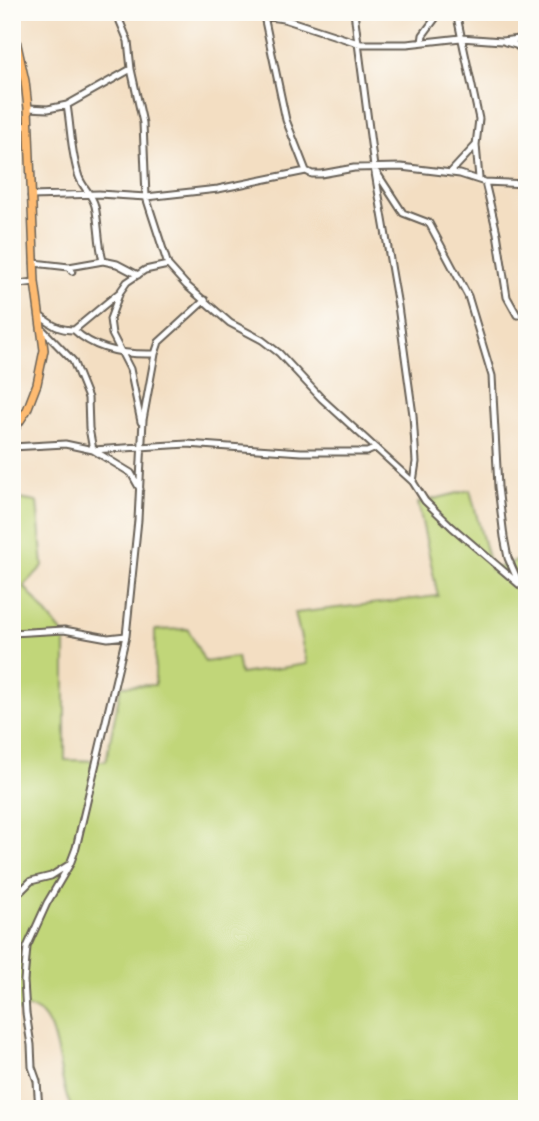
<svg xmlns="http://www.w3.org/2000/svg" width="539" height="1121" viewBox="0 0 539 1121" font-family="'Patrick Hand',sans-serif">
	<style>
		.green { fill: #c1d679; stroke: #6e794a; stroke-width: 2 }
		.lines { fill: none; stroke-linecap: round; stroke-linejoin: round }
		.minor-casing { stroke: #676056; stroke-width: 9 }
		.major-casing { stroke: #676056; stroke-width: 10 }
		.minor { stroke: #fff; stroke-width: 5 }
		.major { stroke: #febb71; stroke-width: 7 }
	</style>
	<rect width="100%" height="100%" fill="#fdfcf7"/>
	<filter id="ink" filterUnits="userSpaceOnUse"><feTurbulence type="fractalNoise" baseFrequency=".0143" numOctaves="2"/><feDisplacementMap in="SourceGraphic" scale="14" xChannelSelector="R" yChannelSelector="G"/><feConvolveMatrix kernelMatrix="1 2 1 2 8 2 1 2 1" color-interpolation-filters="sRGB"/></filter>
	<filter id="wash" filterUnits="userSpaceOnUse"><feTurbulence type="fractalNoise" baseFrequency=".00686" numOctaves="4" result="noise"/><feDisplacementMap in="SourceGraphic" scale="28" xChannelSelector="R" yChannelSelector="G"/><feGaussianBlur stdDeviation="1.57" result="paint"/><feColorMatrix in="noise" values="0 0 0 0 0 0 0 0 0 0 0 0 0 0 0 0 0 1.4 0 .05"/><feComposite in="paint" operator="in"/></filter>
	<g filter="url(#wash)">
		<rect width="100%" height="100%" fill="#f3dec2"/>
		<!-- green -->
		<path class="green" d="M 470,490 L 491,570 L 527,557 L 527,1107 L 73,1109 C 56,1088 62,1009 28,1008 C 23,1008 17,1012 12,1014 L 12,498 L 37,502 L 43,566 L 24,586 L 65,636 L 65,760 L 106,761 L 121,686 L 155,685 L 155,630 L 188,629 L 205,662 L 237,657 L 240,674 L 307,664 L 295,613 L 438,596 L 418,503 Z"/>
	</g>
	<g filter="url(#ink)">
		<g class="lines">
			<defs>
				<path id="minor" d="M 116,12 L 128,41 L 131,69 L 143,123 L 146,197 L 168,265 L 186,285 L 230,323 L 262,340 L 279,353 L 322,399 L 413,482 L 425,501 L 452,527 L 527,591
					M 193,12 L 247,14 L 284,19 L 361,44 L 407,44 L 461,38 L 502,41 L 527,38
					M 354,12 L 374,167 L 398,306 L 413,415 L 416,462 L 413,482
					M 456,12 L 479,119 L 476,145 L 479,178
					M 12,15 L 18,12
					M 117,15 L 157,12
					M 264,16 L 286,120 L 306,171
					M 422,42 L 423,35 L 440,12
					M 505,42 L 516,45 L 527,53
					M 67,105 C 71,129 71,154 79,177 C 83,188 92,194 95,206 C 99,224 98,242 103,261 L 117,264 L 138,275
					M 28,108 L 48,109 L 67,105 L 131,69
					M 12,125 L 28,126
					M 377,173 L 403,213 L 429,223 L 468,296 L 492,376 L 498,487 L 504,537 L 508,558 L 519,583
					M 450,173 L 476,145
					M 485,182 L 497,233 L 507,297 L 517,315
					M 31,196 L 99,194 L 146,197 L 218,189 L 306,171 L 312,174 L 321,174 L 354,168 L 401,167 L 460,174 L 485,182 L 527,184
					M 34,263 L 69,267 L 72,271
					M 69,267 L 103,261
					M 12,285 L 35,282
					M 120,292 L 110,319 L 112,334 L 130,369 L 141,422
					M 40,316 C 52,325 59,330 74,330 C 96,351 126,355 155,354
					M 42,329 L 73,361 L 88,398 L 89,428 L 93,450 L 131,473 L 140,489
					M 74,330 L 120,292 L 127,282 L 145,270 L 168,265
					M 12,447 L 65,444 L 93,450 L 187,444 L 301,452 L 367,452 L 376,448
					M 12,633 L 64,630 L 108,638 L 126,636
					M 12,894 L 21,891 L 31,881 L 51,876 L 70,864
					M 39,1109 L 37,1081 L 32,1067 L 31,1045 L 26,1013 L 24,981 L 27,947 L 47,903 L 70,864 L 76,848 L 126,636 L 138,520 L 143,420 L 155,354 L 159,342 L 205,300"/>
				<path id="major" d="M 12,22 L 25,81 L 28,108 L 35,282 L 44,350 L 37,384 L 27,410 L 12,433"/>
			</defs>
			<!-- minor casing -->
			<use href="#minor" class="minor-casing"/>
			<!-- major casing -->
			<use href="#major" class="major-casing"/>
			<!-- minor -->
			<use href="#minor" class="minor"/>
			<!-- major -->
			<use href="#major" class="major"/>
		</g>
	</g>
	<!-- margin -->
	<rect width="539" height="1121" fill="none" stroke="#fdfcf7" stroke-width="42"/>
</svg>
